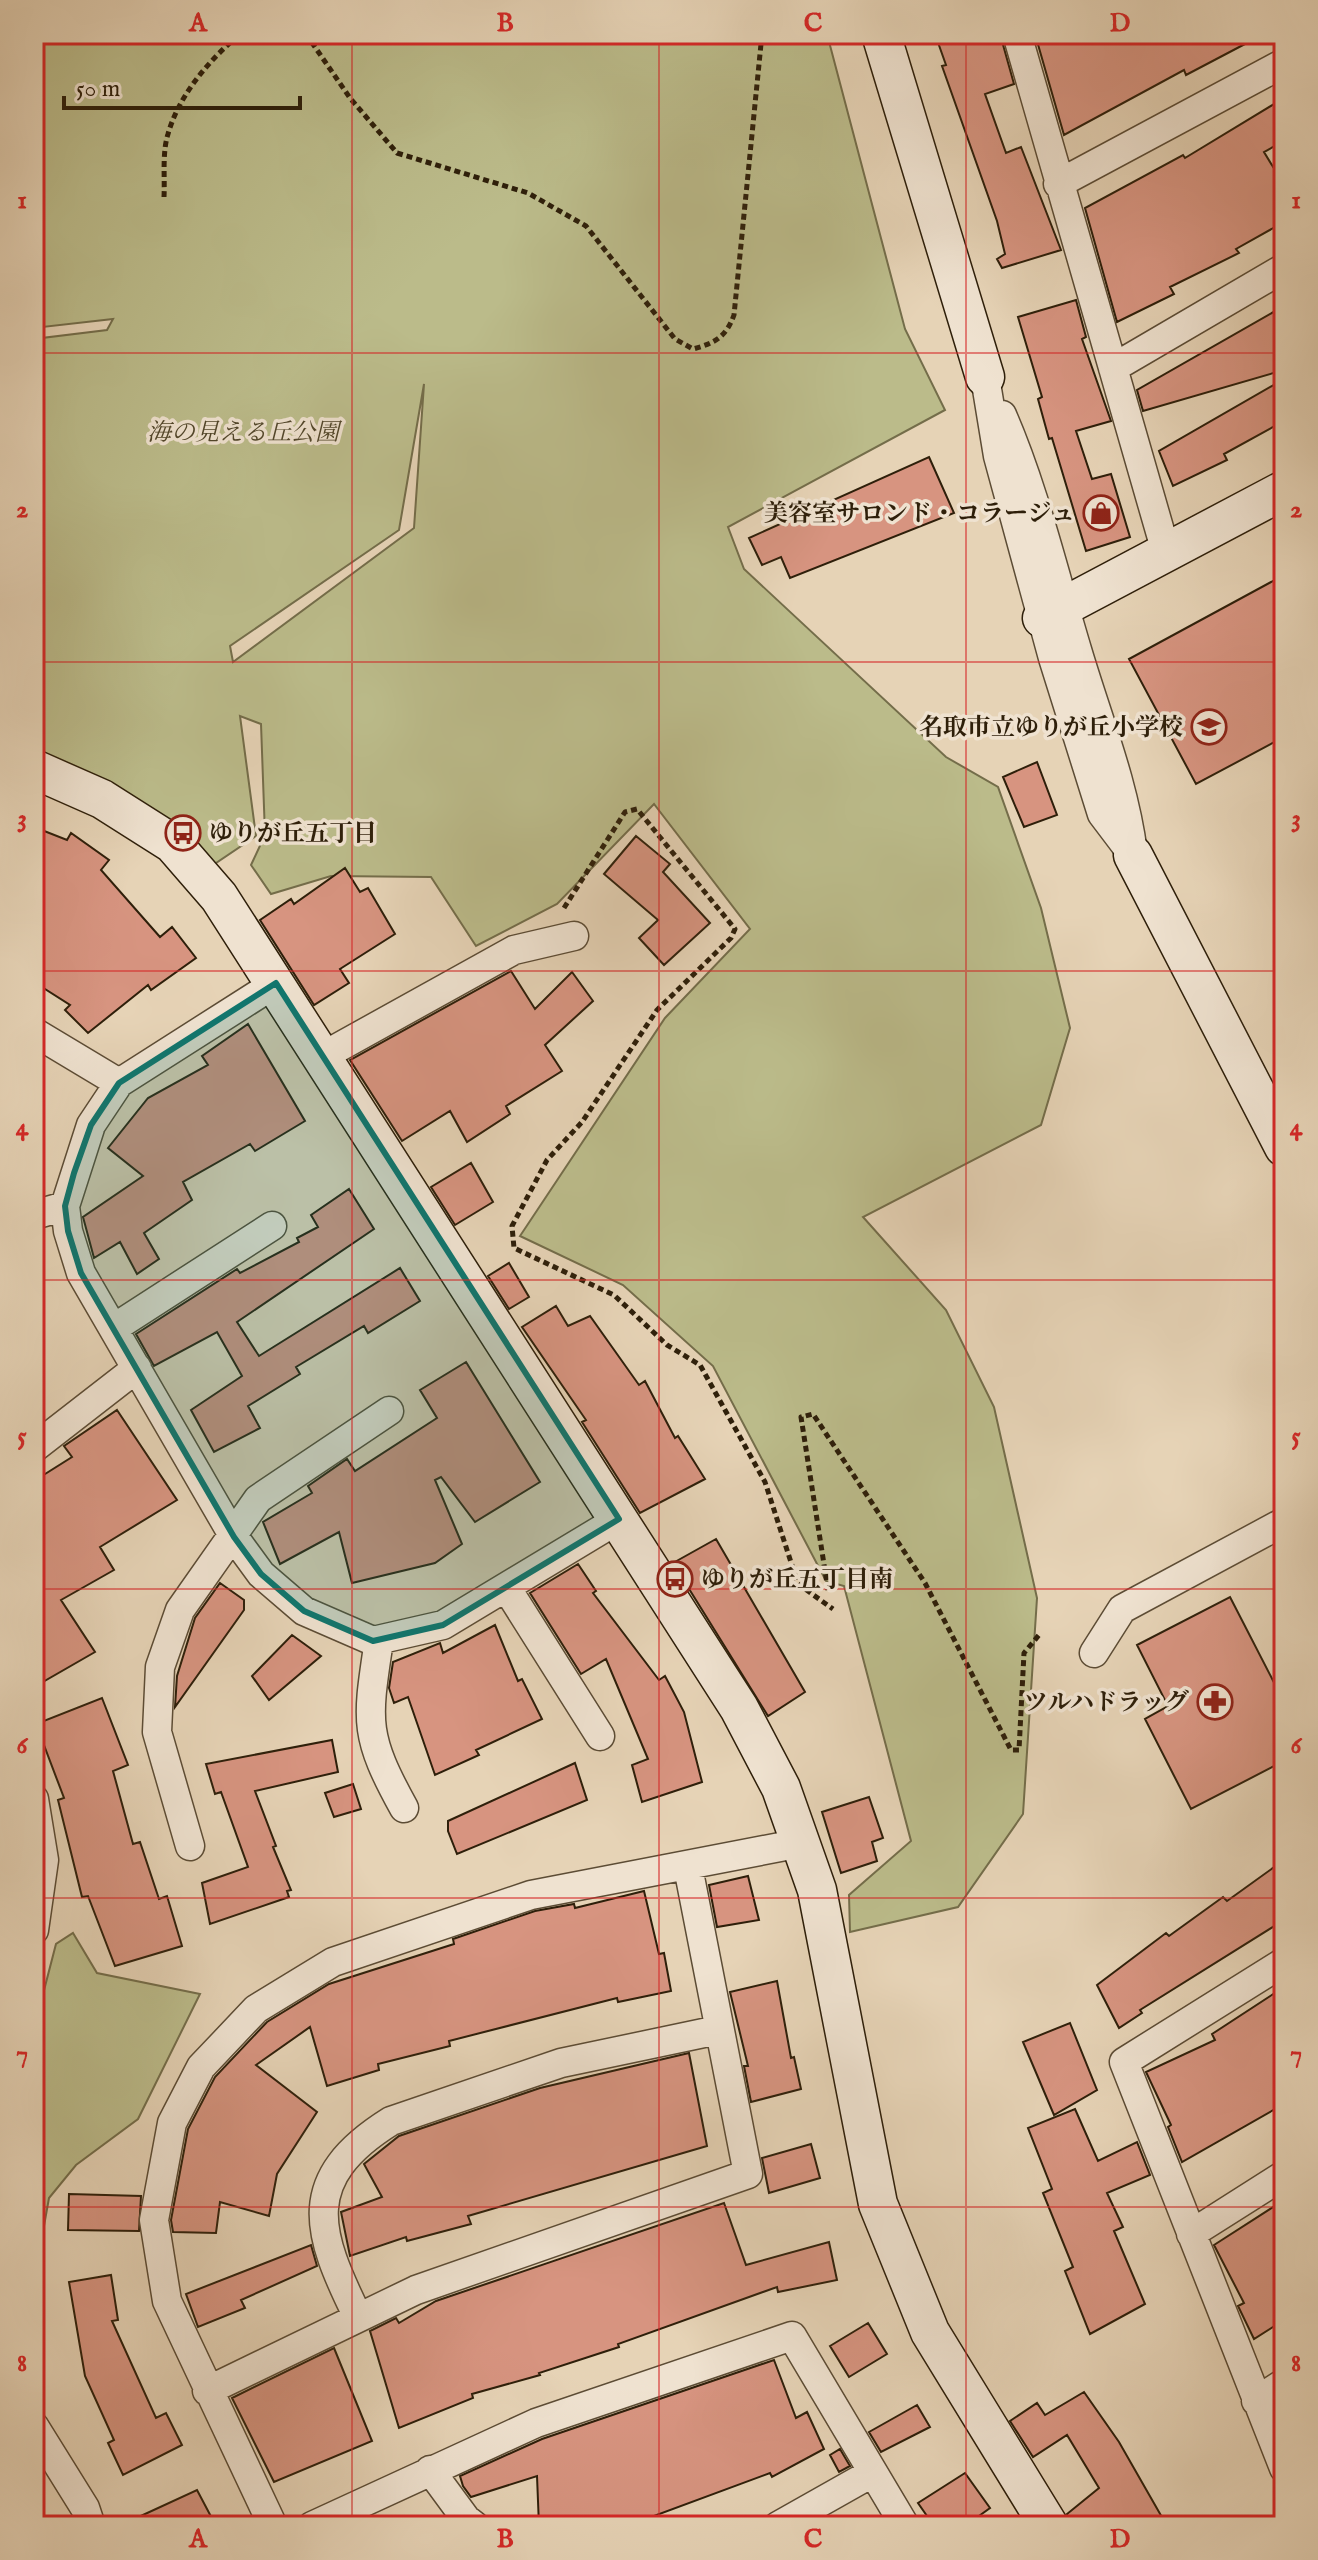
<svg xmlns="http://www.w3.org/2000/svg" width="1318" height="2560" viewBox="0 0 1318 2560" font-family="'IM FELL English','Noto Serif JP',serif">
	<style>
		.green { fill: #bbbb8a; stroke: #746d4a; stroke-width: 2; fill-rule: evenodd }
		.building { fill: #d79480; stroke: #2e1f0a; stroke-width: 2 }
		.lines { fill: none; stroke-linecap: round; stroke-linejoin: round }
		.street-casing { stroke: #5c4c35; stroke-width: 31 }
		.secondary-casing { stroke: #2e1f0a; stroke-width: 41 }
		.path { stroke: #2e1f0a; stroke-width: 5; stroke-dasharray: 6 4; stroke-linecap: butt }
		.street { stroke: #efe2d0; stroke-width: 28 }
		.secondary { stroke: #efe2d0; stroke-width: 38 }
		.marked { fill: #0f766e; fill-opacity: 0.2; stroke: #0f766e; stroke-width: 6; stroke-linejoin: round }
		.grid { fill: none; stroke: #d62828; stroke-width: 2; stroke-opacity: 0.55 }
		.labels { text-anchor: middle; stroke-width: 7; stroke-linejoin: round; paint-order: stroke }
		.park-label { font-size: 24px; font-style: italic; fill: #51462a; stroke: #efe2d0 }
		.poi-label { font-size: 24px; font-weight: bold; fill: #2e1f0a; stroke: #efe2d0; text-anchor: end }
		.neatline { fill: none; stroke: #d62828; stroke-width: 3 }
		.grid-label { font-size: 26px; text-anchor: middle; font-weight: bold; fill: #d62828 }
	</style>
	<rect width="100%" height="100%" fill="#e6d3b6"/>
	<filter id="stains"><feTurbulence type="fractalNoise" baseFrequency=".0025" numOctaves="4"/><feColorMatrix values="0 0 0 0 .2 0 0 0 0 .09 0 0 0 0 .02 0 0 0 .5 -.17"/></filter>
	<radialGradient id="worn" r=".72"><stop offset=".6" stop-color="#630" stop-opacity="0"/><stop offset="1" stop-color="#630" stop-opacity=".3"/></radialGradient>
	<!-- green -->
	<path class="green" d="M 34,34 L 827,34 L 905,329 L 945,410 L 728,527 L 744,569 L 946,757 L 998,787 L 1041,908 L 1070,1028 L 1041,1125 L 863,1217 L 946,1310 L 994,1407 L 1037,1598 L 1023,1814 L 958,1907 L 850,1932 L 849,1895 L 911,1841 L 844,1586 L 826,1581 L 713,1366 L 623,1285 L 520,1236 L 665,1018 L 750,929 L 654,804 L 557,904 L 476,946 L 431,877 L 331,876 L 271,894 L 251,865 L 265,835 L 261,724 L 240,716 L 256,836 L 213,865 L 45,753 L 34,750 L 34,339 L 107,330 L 113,319 L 34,328 ZM 424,384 L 414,528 L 233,662 L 230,646 L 399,530 Z
		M 73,1933 L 97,1973 L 200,1994 L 138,2119 L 76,2165 L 49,2198 L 42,2237 L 37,2348 L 34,2345 L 34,2029 L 56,1944 Z"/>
	<!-- building -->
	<path class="building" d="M 935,34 L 1000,34 L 1014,84 L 985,94 L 1006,153 L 1021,147 L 1061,250 L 1002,268 L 997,259 L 1005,254 L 997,221 L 942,66 L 946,65 Z
		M 1035,34 L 1264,34 L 1186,75 L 1184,70 L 1064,135 Z
		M 1284,98 L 1284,141 L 1264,152 L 1284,185 L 1284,222 L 1236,249 L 1239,253 L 1170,287 L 1174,294 L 1117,322 L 1085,208 L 1183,155 L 1185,158 Z
		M 1076,300 L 1086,337 L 1082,339 L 1111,421 L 1076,431 L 1092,479 L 1111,474 L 1130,537 L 1086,551 L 1052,438 L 1049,439 L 1038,399 L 1042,397 L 1018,317 Z
		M 1284,306 L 1284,370 L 1143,411 L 1137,390 Z
		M 1284,379 L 1284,421 L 1224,454 L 1227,460 L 1173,486 L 1159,451 Z
		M 929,457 L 954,513 L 790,578 L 781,557 L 762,565 L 749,538 Z
		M 1284,575 L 1284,737 L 1196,784 L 1129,659 Z
		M 1037,762 L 1057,815 L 1024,827 L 1003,777 Z
		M 34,827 L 67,840 L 71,833 L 109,860 L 101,870 L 160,937 L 172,927 L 196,958 L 151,990 L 148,985 L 88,1033 L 65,1010 L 70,1005 L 34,982 Z
		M 636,836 L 670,864 L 663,872 L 710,923 L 664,965 L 639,938 L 658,920 L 604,874 Z
		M 345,868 L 360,892 L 368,888 L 395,934 L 340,969 L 349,983 L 314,1005 L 260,920 L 291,899 L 294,904 Z
		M 511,971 L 535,1009 L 572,972 L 593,1001 L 545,1045 L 562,1071 L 506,1106 L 510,1114 L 467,1142 L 450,1111 L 402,1141 L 350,1060 Z
		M 248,1024 L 305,1121 L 255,1151 L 250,1144 L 183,1182 L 192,1200 L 144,1233 L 159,1259 L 137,1274 L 120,1242 L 94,1258 L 83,1217 L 143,1176 L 108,1148 L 148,1098 L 208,1065 L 202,1056 Z
		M 471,1163 L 493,1202 L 455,1225 L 431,1187 Z
		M 349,1189 L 374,1229 L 237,1322 L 259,1356 L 400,1268 L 420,1301 L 368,1333 L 364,1326 L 296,1367 L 300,1374 L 248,1406 L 260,1428 L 214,1452 L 191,1410 L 242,1376 L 217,1332 L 154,1366 L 136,1334 L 237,1269 L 240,1273 L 299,1242 L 297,1238 L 318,1227 L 311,1215 Z
		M 509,1263 L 529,1297 L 509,1309 L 488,1276 Z
		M 556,1306 L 568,1326 L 590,1316 L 639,1385 L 645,1381 L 675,1438 L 678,1436 L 705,1479 L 640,1513 L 582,1422 L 586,1420 L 522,1327 Z
		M 466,1362 L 540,1482 L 475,1522 L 441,1477 L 435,1480 L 462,1544 L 435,1563 L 352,1583 L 339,1532 L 280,1564 L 263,1522 L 312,1493 L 308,1486 L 347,1459 L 355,1471 L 437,1418 L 420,1390 Z
		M 117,1410 L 177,1500 L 100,1547 L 114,1570 L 61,1600 L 95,1652 L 34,1687 L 34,1481 L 72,1457 L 64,1446 Z
		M 716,1539 L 805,1692 L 768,1716 L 673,1563 Z
		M 578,1564 L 596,1591 L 593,1593 L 659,1680 L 665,1676 L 684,1712 L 702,1782 L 642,1802 L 632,1765 L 648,1759 L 606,1659 L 581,1674 L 530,1593 Z
		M 220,1583 L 244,1600 L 244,1610 L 175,1707 L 177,1676 L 195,1618 Z
		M 1230,1597 L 1284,1702 L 1284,1761 L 1191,1809 L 1145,1719 L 1168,1706 L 1137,1645 Z
		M 495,1625 L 518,1681 L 522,1679 L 542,1719 L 476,1750 L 479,1755 L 435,1775 L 408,1697 L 394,1703 L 389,1688 L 393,1662 L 440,1643 L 443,1653 Z
		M 292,1635 L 321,1656 L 269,1700 L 252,1676 Z
		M 102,1698 L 128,1765 L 113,1771 L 133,1844 L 140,1842 L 159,1899 L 167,1896 L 182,1946 L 115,1966 L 88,1896 L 82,1897 L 58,1800 L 64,1798 L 36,1724 Z
		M 332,1740 L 338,1772 L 255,1791 L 276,1846 L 273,1847 L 291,1890 L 287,1891 L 289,1897 L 210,1924 L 202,1883 L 248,1867 L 221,1792 L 215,1794 L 206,1764 Z
		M 575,1763 L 587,1800 L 457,1854 L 448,1831 L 448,1821 Z
		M 353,1784 L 361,1809 L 334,1817 L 325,1793 Z
		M 869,1797 L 883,1838 L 872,1842 L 877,1861 L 841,1873 L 822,1812 Z
		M 1284,1860 L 1284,1920 L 1140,2010 L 1142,2013 L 1119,2028 L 1097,1985 L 1166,1933 L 1169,1936 L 1223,1897 L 1227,1901 Z
		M 748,1876 L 759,1920 L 717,1927 L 709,1885 Z
		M 644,1891 L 659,1954 L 664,1953 L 671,1991 L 618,2002 L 617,1998 L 449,2041 L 450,2046 L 378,2064 L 379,2070 L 327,2086 L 310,2027 L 256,2065 L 317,2112 L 277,2174 L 269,2216 L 220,2202 L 216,2233 L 173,2232 L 171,2220 L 188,2129 L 215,2077 L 267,2022 L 329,1984 L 454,1944 L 453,1939 L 535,1911 L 574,1904 L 575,1908 Z
		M 777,1981 L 791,2058 L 794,2057 L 801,2089 L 751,2102 L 744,2066 L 748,2066 L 730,1992 Z
		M 1284,1987 L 1284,2104 L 1182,2162 L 1168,2127 L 1171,2125 L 1146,2072 L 1215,2040 L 1212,2034 Z
		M 1070,2023 L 1097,2090 L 1054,2115 L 1023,2042 Z
		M 689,2053 L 707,2146 L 468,2216 L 471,2224 L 407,2241 L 406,2237 L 350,2256 L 341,2212 L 382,2197 L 364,2164 L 399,2136 L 540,2088 Z
		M 1075,2109 L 1098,2161 L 1137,2142 L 1150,2175 L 1107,2193 L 1123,2227 L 1114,2231 L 1145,2304 L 1090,2334 L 1065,2271 L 1073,2267 L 1043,2193 L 1052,2189 L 1028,2128 Z
		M 811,2144 L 820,2178 L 769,2193 L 762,2158 Z
		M 69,2194 L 141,2196 L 139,2231 L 68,2230 Z
		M 1284,2200 L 1284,2320 L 1254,2339 L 1238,2306 L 1244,2303 L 1214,2245 Z
		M 724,2203 L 746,2265 L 829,2242 L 837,2280 L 778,2292 L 777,2287 L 618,2344 L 619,2347 L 539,2373 L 540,2375 L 472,2394 L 473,2398 L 399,2428 L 370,2331 L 396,2318 L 399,2323 L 436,2301 Z
		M 311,2245 L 317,2266 L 241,2300 L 245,2308 L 198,2327 L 186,2294 Z
		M 111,2275 L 118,2320 L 112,2321 L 156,2418 L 166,2413 L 182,2445 L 123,2475 L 108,2443 L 114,2440 L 85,2376 L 69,2282 Z
		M 868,2323 L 887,2354 L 849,2377 L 830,2346 Z
		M 334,2348 L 372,2441 L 274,2482 L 232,2398 Z
		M 774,2360 L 796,2418 L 807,2412 L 824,2449 L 772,2477 L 770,2473 L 627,2526 L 539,2526 L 537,2476 L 471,2497 L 463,2486 L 460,2476 L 542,2439 Z
		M 1084,2392 L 1119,2442 L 1167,2526 L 1071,2526 L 1067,2514 L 1099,2488 L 1067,2435 L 1033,2457 L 1010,2421 L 1037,2403 L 1045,2415 Z
		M 917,2405 L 930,2427 L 881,2452 L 869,2432 Z
		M 840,2449 L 850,2466 L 839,2472 L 830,2455 Z
		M 965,2473 L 990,2508 L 965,2526 L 934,2526 L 918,2503 Z
		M 197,2490 L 216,2526 L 119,2526 Z"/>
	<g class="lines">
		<defs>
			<path id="street" d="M 1017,34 L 1166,552
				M 1058,184 L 1284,63
				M 1113,368 L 1284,268
				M 985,377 L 998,456 L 1053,658 L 1102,814 L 1133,855
				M 1002,415 C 1035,491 1054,574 1078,653 C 1098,720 1124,783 1133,853
				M 276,983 L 119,1083 L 91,1125 L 65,1206 L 68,1231 L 81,1273 L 234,1537 L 261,1574 L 304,1611 L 373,1641 L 443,1625 L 619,1519
				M 34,1032 L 119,1083
				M 323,1056 L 514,950 L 574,936
				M 34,1215 L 65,1206
				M 114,1328 L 272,1226
				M 34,1448 L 137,1368
				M 506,1587 L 600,1736
				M 379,1640 C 367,1721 363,1734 404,1808
				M 1094,1653 L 1122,1609 L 1284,1522
				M 34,1799 L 44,1860 L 34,1930
				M 190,1846 L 157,1732 L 160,1667 L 180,1610 L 258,1499 L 389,1411
				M 1284,1962 L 1124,2062 L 1284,2468
				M 1191,2234 L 1284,2175
				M 358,2317 C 316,2232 298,2179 391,2121 L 561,2063 L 718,2030
				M 207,2391 L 416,2290 L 748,2174 L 688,1867
				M 1256,2401 L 1284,2383
				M 34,2426 L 85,2508 L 91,2526
				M 430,2470 L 466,2519 L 475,2526
				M 273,2526 L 167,2301 L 154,2220 L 172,2123 L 201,2067 L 256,2009 L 333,1962 L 531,1895 L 801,1843
				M 312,2526 L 536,2423 L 792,2336 L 905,2526
				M 778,2526 L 872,2473"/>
			<path id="secondary" d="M 881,34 L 985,377
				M 1042,618 L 1284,490
				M 34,769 L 102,799 L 173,844 L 219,897 L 739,1708 L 781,1788 L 817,1890 L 878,2204 L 930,2332 L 1049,2526
				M 1133,855 L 1284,1147"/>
		</defs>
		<!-- street casing -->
		<use href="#street" class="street-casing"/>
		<!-- secondary casing -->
		<use href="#secondary" class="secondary-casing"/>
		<!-- path -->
		<path class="path" d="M 306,34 L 350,98 L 397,153 L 528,193 L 586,226 L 675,339 L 693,349 C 715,343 726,337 734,315 L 762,34
			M 164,197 C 165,177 162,153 168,134 C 179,95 209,60 240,34
			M 564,908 L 625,812 L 637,809 L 735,929 L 731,938 L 657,1010 L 582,1122 L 547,1160 L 512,1226 L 514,1248 L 614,1295 L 667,1345 L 700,1365 L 765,1482 L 798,1584 L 833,1609
			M 828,1590 L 801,1417 L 813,1414 L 925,1583 L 1011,1750 L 1019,1750 L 1024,1653 L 1039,1635"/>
		<!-- street -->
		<use href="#street" class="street"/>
		<!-- secondary -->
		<use href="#secondary" class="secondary"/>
	</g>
	<!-- marked area -->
	<path class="marked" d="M 276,983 L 619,1519 L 443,1625 L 373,1641 L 304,1611 L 261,1574 L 234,1537 L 81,1273 L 68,1231 L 65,1206 L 74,1173 L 91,1125 L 119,1083 Z"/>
	<!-- grid -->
	<path class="grid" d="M 352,34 L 352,2526M 659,34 L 659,2526M 966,34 L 966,2526M 34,353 L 1284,353M 34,662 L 1284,662M 34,971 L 1284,971M 34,1280 L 1284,1280M 34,1589 L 1284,1589M 34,1898 L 1284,1898M 34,2207 L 1284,2207"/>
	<!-- icons -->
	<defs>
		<symbol id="shop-ring" viewBox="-11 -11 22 22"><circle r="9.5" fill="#efe2d0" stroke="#8f2418" stroke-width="1.5"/><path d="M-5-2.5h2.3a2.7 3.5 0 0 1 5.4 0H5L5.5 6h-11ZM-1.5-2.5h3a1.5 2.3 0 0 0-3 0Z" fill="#8f2418"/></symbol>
		<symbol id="school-ring" viewBox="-11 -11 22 22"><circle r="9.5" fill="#efe2d0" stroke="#8f2418" stroke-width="1.5"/><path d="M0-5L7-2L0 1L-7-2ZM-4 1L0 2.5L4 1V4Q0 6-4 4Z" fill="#8f2418"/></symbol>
		<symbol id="bus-ring" viewBox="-11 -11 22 22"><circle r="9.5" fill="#efe2d0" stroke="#8f2418" stroke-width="1.5"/><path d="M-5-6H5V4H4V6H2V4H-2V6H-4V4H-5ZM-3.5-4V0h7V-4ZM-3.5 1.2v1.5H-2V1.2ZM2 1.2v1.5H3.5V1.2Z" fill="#8f2418"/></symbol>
		<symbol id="pharmacy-ring" viewBox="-11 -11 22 22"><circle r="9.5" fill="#efe2d0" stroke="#8f2418" stroke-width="1.5"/><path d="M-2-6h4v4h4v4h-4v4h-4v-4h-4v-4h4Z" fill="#8f2418"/></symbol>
	</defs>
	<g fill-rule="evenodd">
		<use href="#shop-ring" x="1081" y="493" width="40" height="40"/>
		<use href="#school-ring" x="1189" y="707" width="40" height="40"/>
		<use href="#bus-ring" x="163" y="813" width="40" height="40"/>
		<use href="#bus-ring" x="655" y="1559" width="40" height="40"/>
		<use href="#pharmacy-ring" x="1195" y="1682" width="40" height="40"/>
	</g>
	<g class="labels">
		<!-- park labels -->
		<g class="park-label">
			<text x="243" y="440">海の見える丘公園</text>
		</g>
		<!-- poi labels -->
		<g class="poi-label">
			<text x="1075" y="521">美容室サロンド・コラージュ</text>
			<text x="1183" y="735">名取市立ゆりが丘小学校</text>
			<text x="209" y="841" text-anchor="start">ゆりが丘五丁目</text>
			<text x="701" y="1587" text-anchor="start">ゆりが丘五丁目南</text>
			<text x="1189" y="1710">ツルハドラッグ</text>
		</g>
	</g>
	<!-- margin -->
	<rect width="1318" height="2560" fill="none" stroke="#e6d3b6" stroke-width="88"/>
	<!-- scale -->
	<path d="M64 96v12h236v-12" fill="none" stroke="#2e1f0a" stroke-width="4"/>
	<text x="76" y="96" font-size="24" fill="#2e1f0a" stroke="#efe2d0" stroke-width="6" paint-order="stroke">50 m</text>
	<rect x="44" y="44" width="1230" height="2472" class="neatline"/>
	<g class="grid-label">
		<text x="198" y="31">A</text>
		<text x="505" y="31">B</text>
		<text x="813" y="31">C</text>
		<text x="1120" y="31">D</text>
		<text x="22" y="208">1</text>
		<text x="1296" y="208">1</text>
		<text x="22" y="517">2</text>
		<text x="1296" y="517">2</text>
		<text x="22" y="826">3</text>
		<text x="1296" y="826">3</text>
		<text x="22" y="1135">4</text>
		<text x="1296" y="1135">4</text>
		<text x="22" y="1444">5</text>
		<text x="1296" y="1444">5</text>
		<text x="22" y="1753">6</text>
		<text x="1296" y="1753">6</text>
		<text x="22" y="2062">7</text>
		<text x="1296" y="2062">7</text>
		<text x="22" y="2371">8</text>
		<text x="1296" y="2371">8</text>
		<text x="198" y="2547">A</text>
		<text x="505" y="2547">B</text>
		<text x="813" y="2547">C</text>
		<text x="1120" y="2547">D</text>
	</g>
	<rect width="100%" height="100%" filter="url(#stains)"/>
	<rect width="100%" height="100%" fill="url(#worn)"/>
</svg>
